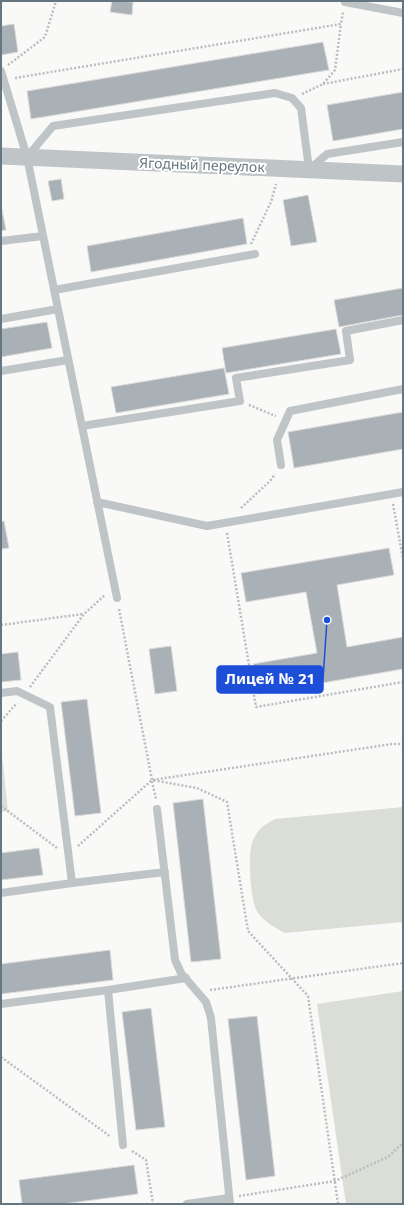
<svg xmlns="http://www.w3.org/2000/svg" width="404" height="1205" viewBox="0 0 404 1205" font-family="'Noto Sans',sans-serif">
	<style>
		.green { fill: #daded7 }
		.building { fill: #a9b0b6; stroke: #dbdbda }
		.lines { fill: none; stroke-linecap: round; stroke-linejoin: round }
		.path { stroke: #babdc0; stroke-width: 2.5; stroke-dasharray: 2 2; stroke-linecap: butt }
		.lane { stroke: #bfc4c7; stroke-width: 8 }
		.street { stroke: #bfc4c7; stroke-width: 17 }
		.labels { text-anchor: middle; stroke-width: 4; stroke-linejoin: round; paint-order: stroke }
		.street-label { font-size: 14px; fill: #667680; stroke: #fff }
		.leader { fill: none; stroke: #1d4ed8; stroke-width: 1.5 }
		.callout-dot { fill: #1d4ed8; stroke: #fff; stroke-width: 1.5 }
		.callout { fill: #1d4ed8; stroke: #1d4ed8; stroke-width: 1.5 }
		.callout-label { font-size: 15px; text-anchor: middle; font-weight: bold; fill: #fff }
	</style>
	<rect width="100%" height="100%" fill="#f9f9f8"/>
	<!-- green -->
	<path class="green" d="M 1,746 L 8,811 L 1,812 Z
		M 403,807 L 403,922 L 285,933 C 275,928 265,922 258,913 C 250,902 247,852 253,840 C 259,828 264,825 275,819 Z
		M 403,991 L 403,1204 L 346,1204 L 317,1004 Z"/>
	<!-- building -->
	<path class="building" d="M 112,1 L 133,2 L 132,15 L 110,12 Z
		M 14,24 L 18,52 L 1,55 L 1,26 Z
		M 323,42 L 329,70 L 31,119 L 27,91 Z
		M 403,92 L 403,129 L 333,141 L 327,105 Z
		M 61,179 L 64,199 L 52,201 L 48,181 Z
		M 308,195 L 317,242 L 291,246 L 283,200 Z
		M 1,205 L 6,230 L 1,231 Z
		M 243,218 L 247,244 L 91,272 L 87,246 Z
		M 403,288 L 403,315 L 339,327 L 334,300 Z
		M 47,322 L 52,348 L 1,357 L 1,329 Z
		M 336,329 L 341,354 L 226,373 L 222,348 Z
		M 224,368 L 229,394 L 116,413 L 111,387 Z
		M 403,412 L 403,449 L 294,468 L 288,432 Z
		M 4,521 L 9,548 L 1,549 L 1,522 Z
		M 389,548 L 394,575 L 337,585 L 347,647 L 403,637 L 403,669 L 258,694 L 253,664 L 317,653 L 306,592 L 246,602 L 241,573 Z
		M 171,646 L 177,691 L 155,694 L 149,649 Z
		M 18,652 L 21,680 L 1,682 L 1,654 Z
		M 87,699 L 101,813 L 75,816 L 61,702 Z
		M 203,799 L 221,959 L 191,962 L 173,803 Z
		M 39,848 L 43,875 L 1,880 L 1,853 Z
		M 110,950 L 113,980 L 1,994 L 1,964 Z
		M 151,1008 L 165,1127 L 136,1130 L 122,1012 Z
		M 257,1016 L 275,1176 L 246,1180 L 228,1019 Z
		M 134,1165 L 138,1194 L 63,1204 L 22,1204 L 19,1180 Z"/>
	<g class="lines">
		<!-- path -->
		<path class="path" d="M 8,65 L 45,37 L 56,1
			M 15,78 L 341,24 L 343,12
			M 323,84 L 403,69
			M 302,94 L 323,84 L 335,70 L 341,24
			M 251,244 L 271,202 L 276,184
			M 249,405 L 276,416
			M 393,504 L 403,559
			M 241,508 L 270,481 L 275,474
			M 227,533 L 256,707 L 403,682
			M 119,609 L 152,780 L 197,788 L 227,802 L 248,931 L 308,996 L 338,1204
			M 1,625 L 83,614
			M 30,687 L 84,614 L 105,595
			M 1,721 L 17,703
			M 152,781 L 156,799
			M 1,806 L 57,848
			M 78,846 L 152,780 L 392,744 L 403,744
			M 210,990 L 403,963
			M 1,1057 L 111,1137
			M 132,1151 L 146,1160 L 153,1204
			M 239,1196 L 335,1181 L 388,1157 L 403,1143"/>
		<!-- lane -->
		<path class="lane" d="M 345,1 L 345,2 L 403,13
			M 1,71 L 27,157 L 117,598
			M 27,157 L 53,126 L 275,93 L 292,98 L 301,108 L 309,169
			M 311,168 L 327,154 L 403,142
			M 1,241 L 43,236
			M 54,290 L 255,254
			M 1,319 L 58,309
			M 1,371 L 68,360
			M 82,426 L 240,401 L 236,378 L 350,360 L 346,331 L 403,320
			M 281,465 L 277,440 L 290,411 L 403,389
			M 97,502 L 207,526 L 403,492
			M 1,693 L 17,691 L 50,707 L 72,883 L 1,893
			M 157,809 L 175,960 L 181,973 L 206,1002 L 211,1018 L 230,1204
			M 72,883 L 165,872
			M 108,990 L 186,978
			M 1,1004 L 108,990 L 123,1145
			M 187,1204 L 229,1198"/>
		<!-- street -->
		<path class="street" d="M 1,156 L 403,174"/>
	</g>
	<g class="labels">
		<!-- street labels -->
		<g class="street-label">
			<text transform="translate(202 165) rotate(2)" y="5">Ягодный переулок</text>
		</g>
	</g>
	<!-- callouts -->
	<path class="leader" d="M327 620L323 679"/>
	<circle class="callout-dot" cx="327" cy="620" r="4"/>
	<rect class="callout" x="217" y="666" width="106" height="27" rx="4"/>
	<g class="callout-label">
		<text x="270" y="684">Лицей № 21</text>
	</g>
	<!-- border -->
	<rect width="404" height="1205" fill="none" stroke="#667680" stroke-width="4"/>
</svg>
